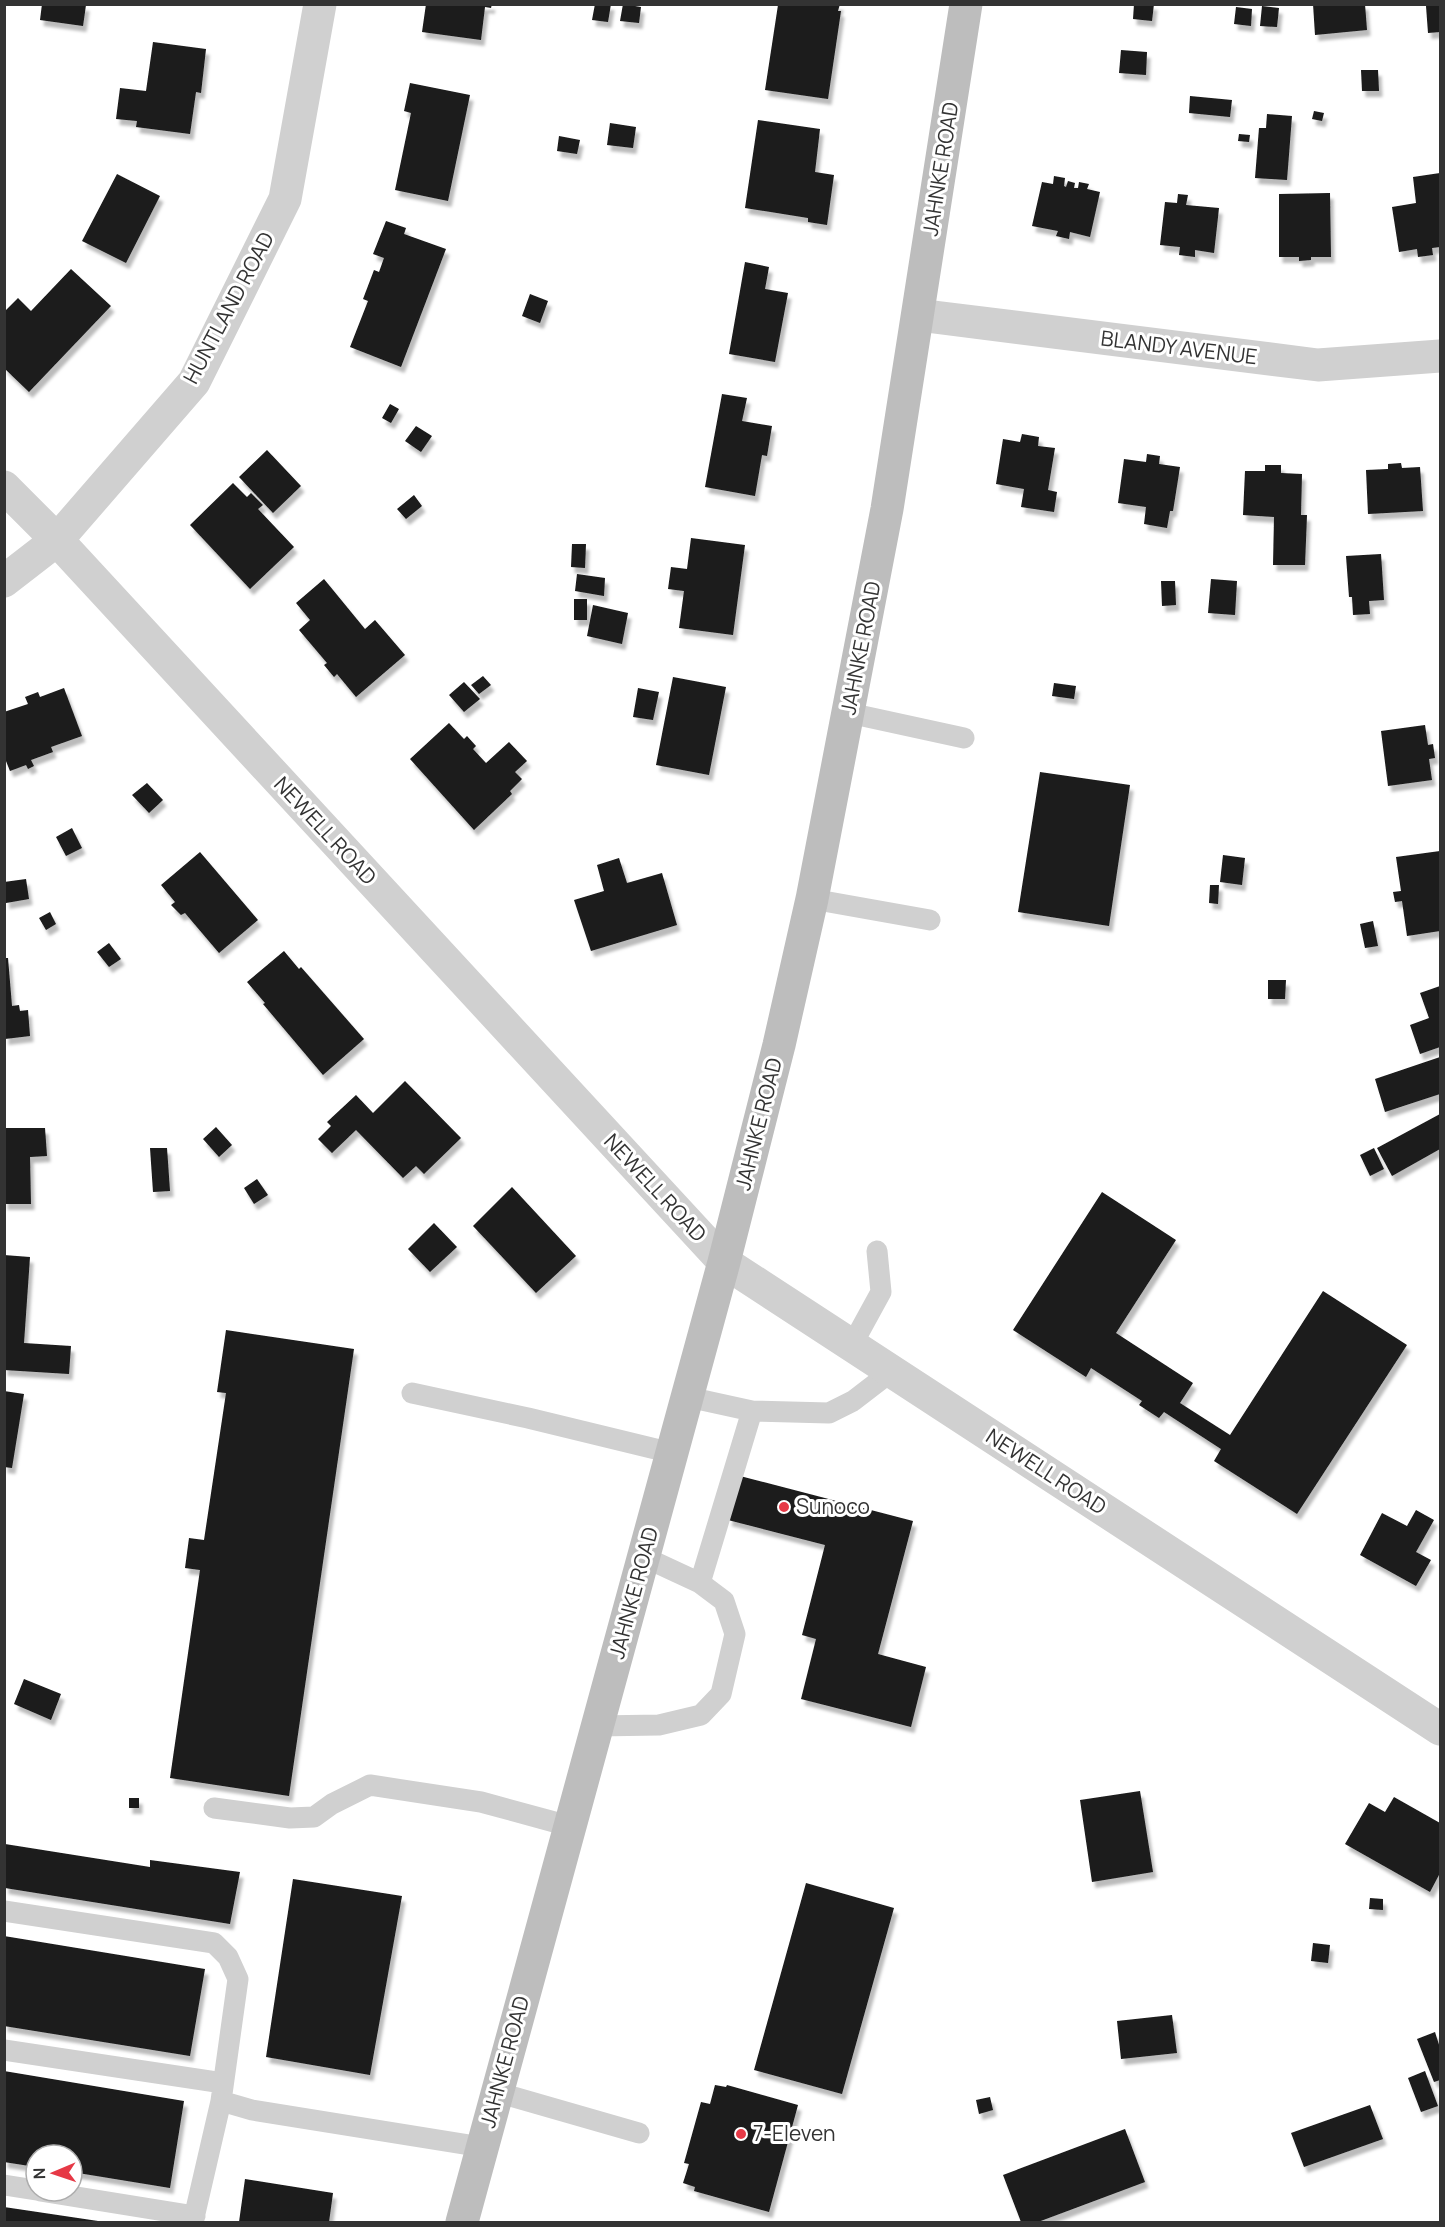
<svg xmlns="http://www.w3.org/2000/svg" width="1445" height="2227" viewBox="0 0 1445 2227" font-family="Manrope,sans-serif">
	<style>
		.building { fill: #1a1a1a; filter: url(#shadow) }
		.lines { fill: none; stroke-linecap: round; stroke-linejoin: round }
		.service { stroke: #d0d0d0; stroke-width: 21 }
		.minor { stroke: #d0d0d0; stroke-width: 33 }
		.secondary { stroke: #bdbdbd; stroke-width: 33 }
		.poi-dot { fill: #e63946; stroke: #fff; stroke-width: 2 }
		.labels { text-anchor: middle; stroke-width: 6; stroke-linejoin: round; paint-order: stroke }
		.street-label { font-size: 21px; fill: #333; stroke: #fff }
		.poi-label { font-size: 21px; fill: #333; stroke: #fff; text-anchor: start }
	</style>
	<defs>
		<filter id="shadow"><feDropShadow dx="3.5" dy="6" stdDeviation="1.5" flood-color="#0004"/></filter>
	</defs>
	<rect width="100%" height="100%" fill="#fff"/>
	<!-- building -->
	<path class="building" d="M 42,4 L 86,5 L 83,26 L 40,20 Z
		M 426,4 L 492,4 L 491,8 L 485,7 L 481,40 L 422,32 Z
		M 595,4 L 611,4 L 608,22 L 592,20 Z
		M 623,4 L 641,7 L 639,23 L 620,21 Z
		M 804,4 L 840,4 L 838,11 L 841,11 L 828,99 L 765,90 L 778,5 Z
		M 1134,4 L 1154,4 L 1152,21 L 1133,19 Z
		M 1313,4 L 1365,4 L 1367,30 L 1315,35 Z
		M 1440,5 L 1440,32 L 1428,33 L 1426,6 Z
		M 1262,6 L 1279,8 L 1277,27 L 1260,26 Z
		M 1236,7 L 1252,9 L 1251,26 L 1234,24 Z
		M 153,42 L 206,49 L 201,93 L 196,92 L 190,134 L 136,127 L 137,121 L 116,119 L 120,88 L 146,91 Z
		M 1121,50 L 1147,52 L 1146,75 L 1119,73 Z
		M 1361,70 L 1378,70 L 1379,91 L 1362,91 Z
		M 410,83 L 470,95 L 448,201 L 395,190 L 411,113 L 404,111 Z
		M 1190,96 L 1232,100 L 1230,117 L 1189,113 Z
		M 1314,111 L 1324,113 L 1322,121 L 1312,119 Z
		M 1267,114 L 1292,116 L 1287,180 L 1255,178 L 1259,128 L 1266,128 Z
		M 758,120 L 820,129 L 815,172 L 834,175 L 827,225 L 808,222 L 808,218 L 745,208 Z
		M 610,123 L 636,127 L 633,148 L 607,145 Z
		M 1239,134 L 1250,135 L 1249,142 L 1238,141 Z
		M 559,136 L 580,140 L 577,154 L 557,151 Z
		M 1440,173 L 1440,247 L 1432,248 L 1433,255 L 1418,257 L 1417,249 L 1399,252 L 1392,207 L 1416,203 L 1413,177 Z
		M 117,174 L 160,196 L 126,263 L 82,241 Z
		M 1054,176 L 1065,178 L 1064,186 L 1066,187 L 1068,181 L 1075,183 L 1074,188 L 1078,188 L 1079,182 L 1089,184 L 1087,189 L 1100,192 L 1090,237 L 1070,232 L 1069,239 L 1056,236 L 1058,231 L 1032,226 L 1042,182 L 1053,184 Z
		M 1330,193 L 1331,257 L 1311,257 L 1311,260 L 1299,261 L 1299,257 L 1279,257 L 1279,194 Z
		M 1178,194 L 1188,195 L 1186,205 L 1219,208 L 1214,253 L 1195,250 L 1195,257 L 1179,255 L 1180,247 L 1160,245 L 1165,202 L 1177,203 Z
		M 386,221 L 406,228 L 404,234 L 446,249 L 401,367 L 350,347 L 368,301 L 363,299 L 374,270 L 379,272 L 384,258 L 373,254 Z
		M 745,262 L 769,267 L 765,289 L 788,293 L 775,362 L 729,354 Z
		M 71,269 L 111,306 L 29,392 L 4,368 L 4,312 L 18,298 L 31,311 Z
		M 530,294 L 548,301 L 540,323 L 522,316 Z
		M 722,394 L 747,398 L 742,421 L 772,426 L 767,456 L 762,455 L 755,496 L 705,487 Z
		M 390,404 L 399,409 L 391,423 L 382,418 Z
		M 416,426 L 432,436 L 421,452 L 405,441 Z
		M 1022,434 L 1039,437 L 1038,446 L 1055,448 L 1048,490 L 1057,492 L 1054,512 L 1021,507 L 1024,489 L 996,484 L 1003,439 L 1020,442 Z
		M 267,450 L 301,486 L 273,513 L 239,477 Z
		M 1147,454 L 1160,456 L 1159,464 L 1180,467 L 1173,511 L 1170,511 L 1167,528 L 1144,524 L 1146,507 L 1118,503 L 1124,459 L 1146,462 Z
		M 1401,463 L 1402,468 L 1420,467 L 1423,511 L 1368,514 L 1366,470 L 1388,469 L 1388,464 Z
		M 1265,465 L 1281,465 L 1281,473 L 1302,474 L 1301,515 L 1307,515 L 1305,565 L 1273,565 L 1274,517 L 1243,515 L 1245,471 L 1265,471 Z
		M 233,483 L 247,497 L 251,493 L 263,505 L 258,509 L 294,547 L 250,589 L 190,525 Z
		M 414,495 L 422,506 L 406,519 L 397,509 Z
		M 691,538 L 745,545 L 733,635 L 679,628 L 684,591 L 668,589 L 671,567 L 687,569 Z
		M 572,544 L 586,544 L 585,568 L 571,567 Z
		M 1381,554 L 1384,600 L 1369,601 L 1370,614 L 1353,615 L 1352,597 L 1349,597 L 1346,556 Z
		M 577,574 L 605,578 L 604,596 L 575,591 Z
		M 324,579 L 365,629 L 375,620 L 405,655 L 356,697 L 337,674 L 334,677 L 324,665 L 327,663 L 299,630 L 310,620 L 296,603 Z
		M 1211,579 L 1237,581 L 1235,615 L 1208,613 Z
		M 1161,581 L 1175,581 L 1176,605 L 1162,606 Z
		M 574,599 L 587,599 L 587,620 L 574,620 Z
		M 593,605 L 628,613 L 622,644 L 587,636 Z
		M 483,676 L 491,685 L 479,694 L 471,685 Z
		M 673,677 L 726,687 L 709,775 L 656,765 Z
		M 464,682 L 480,699 L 464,712 L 449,695 Z
		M 1054,683 L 1076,686 L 1074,699 L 1052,696 Z
		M 64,688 L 82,736 L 51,747 L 53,752 L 31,760 L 34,766 L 28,769 L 26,765 L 10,771 L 4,756 L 4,712 L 28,704 L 25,697 L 38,692 L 40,697 Z
		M 638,688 L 659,692 L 653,720 L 633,717 Z
		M 449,723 L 464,739 L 467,736 L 476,746 L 473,749 L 486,763 L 509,742 L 527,761 L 515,772 L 522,779 L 510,791 L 512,794 L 474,830 L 410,759 Z
		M 1425,725 L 1428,745 L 1433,744 L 1435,758 L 1429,759 L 1432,780 L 1388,786 L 1381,731 Z
		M 1040,772 L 1130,785 L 1109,926 L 1018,912 Z
		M 147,783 L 163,800 L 149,813 L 132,795 Z
		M 72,828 L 82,848 L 66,856 L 56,837 Z
		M 1440,851 L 1440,931 L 1407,936 L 1402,901 L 1395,902 L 1393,892 L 1401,891 L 1396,857 Z
		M 200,852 L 258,920 L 219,953 L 185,913 L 181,915 L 171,905 L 175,902 L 161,885 Z
		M 1223,855 L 1245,858 L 1242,885 L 1220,882 Z
		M 619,858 L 627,883 L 662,873 L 677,925 L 591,951 L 574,900 L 604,891 L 597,865 Z
		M 26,879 L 29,899 L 6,903 L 4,882 Z
		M 1210,885 L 1219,885 L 1218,904 L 1209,903 Z
		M 50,912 L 56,924 L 46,930 L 39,918 Z
		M 1373,921 L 1378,946 L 1365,948 L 1360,924 Z
		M 109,943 L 121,959 L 109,967 L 97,952 Z
		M 284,951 L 299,969 L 301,967 L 364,1039 L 323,1075 L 263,1004 L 265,1003 L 247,982 Z
		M 5,958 L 8,958 L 12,1006 L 19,1005 L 20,1011 L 28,1010 L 30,1036 L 5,1039 Z
		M 1268,980 L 1286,980 L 1285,999 L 1268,999 Z
		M 1440,986 L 1440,1047 L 1420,1054 L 1410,1025 L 1429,1018 L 1420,993 Z
		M 1440,1057 L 1440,1094 L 1385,1112 L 1375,1079 Z
		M 405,1081 L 461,1138 L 424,1174 L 416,1166 L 403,1178 L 356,1130 L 332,1153 L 318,1139 L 331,1126 L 327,1122 L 356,1095 L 373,1113 Z
		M 1440,1114 L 1440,1149 L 1392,1176 L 1377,1148 Z
		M 216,1127 L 232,1145 L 219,1157 L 203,1139 Z
		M 4,1128 L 45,1128 L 47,1156 L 30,1157 L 31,1204 L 4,1204 Z
		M 150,1148 L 167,1148 L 170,1191 L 153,1192 Z
		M 1374,1148 L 1384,1169 L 1370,1176 L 1360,1155 Z
		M 257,1179 L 268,1195 L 254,1204 L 244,1188 Z
		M 512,1187 L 576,1256 L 536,1293 L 473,1226 Z
		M 1102,1192 L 1176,1240 L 1116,1333 L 1193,1383 L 1180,1403 L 1230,1435 L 1323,1291 L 1407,1345 L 1297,1514 L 1214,1461 L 1221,1449 L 1164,1412 L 1159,1418 L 1139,1405 L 1142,1401 L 1091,1368 L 1086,1377 L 1013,1330 Z
		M 434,1223 L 457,1247 L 430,1272 L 408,1249 Z
		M 4,1255 L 30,1257 L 24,1343 L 71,1346 L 69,1374 L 4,1370 Z
		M 226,1330 L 354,1349 L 289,1796 L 170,1778 L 200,1570 L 185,1568 L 189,1538 L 204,1540 L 226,1393 L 217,1392 Z
		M 4,1391 L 24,1394 L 12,1468 L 4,1467 Z
		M 740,1476 L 913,1521 L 878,1654 L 926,1667 L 911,1727 L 801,1699 L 816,1639 L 802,1635 L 825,1545 L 728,1520 Z
		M 1416,1510 L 1434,1520 L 1416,1552 L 1431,1560 L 1416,1586 L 1360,1555 L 1382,1513 L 1407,1526 Z
		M 24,1679 L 61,1694 L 51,1720 L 14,1704 Z
		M 1140,1791 L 1153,1872 L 1092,1882 L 1080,1800 Z
		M 1394,1797 L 1440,1823 L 1440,1873 L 1430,1892 L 1345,1844 L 1369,1803 L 1385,1812 Z
		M 129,1798 L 139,1798 L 139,1808 L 129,1808 Z
		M 5,1844 L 150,1867 L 150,1860 L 240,1872 L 230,1924 L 5,1888 Z
		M 293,1879 L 402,1896 L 370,2075 L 266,2057 Z
		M 806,1883 L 894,1908 L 842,2094 L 754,2070 Z
		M 1370,1898 L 1383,1899 L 1383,1910 L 1369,1909 Z
		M 4,1936 L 205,1969 L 190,2056 L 4,2026 Z
		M 1313,1943 L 1330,1945 L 1328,1963 L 1311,1961 Z
		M 1172,2015 L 1177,2053 L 1121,2059 L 1117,2021 Z
		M 1435,2032 L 1440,2048 L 1440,2080 L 1434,2082 L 1417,2039 Z
		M 4,2071 L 184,2101 L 170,2188 L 72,2172 L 72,2155 L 36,2155 L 36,2167 L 4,2162 Z
		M 1425,2071 L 1438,2106 L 1421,2112 L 1408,2078 Z
		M 715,2085 L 726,2087 L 727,2085 L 798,2105 L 769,2212 L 694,2191 L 695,2187 L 683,2183 L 689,2164 L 684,2163 L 701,2102 L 710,2104 Z
		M 990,2097 L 993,2110 L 979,2114 L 976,2100 Z
		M 1370,2105 L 1383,2139 L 1304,2167 L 1291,2133 Z
		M 1125,2129 L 1145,2182 L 1038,2222 L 1021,2222 L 1003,2175 Z
		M 245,2179 L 333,2193 L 329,2222 L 239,2222 Z
		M 4,2207 L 98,2221 L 98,2222 L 4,2222 Z"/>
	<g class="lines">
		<!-- service -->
		<path class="service" d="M 849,713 L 964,738
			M 812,899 L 930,920
			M 852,1345 L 881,1292 L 877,1251
			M 412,1393 L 528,1418 L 672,1453
			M 688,1397 L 752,1411 L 700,1583
			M 752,1411 L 829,1413 L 853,1401 L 892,1371
			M 597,1726 L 659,1725 L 701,1715 L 721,1694 L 735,1634 L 724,1601 L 700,1583 L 644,1557
			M 214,1808 L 290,1818 L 314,1817 L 332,1804 L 370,1785 L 481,1802 L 569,1826
			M 4,1911 L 214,1943 L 228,1957 L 238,1979 L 221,2101 L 193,2222
			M 4,2050 L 223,2083
			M 496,2092 L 639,2133
			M 221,2101 L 252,2110 L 482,2147
			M 4,2185 L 36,2190
			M 40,2191 L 195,2216"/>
		<!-- minor -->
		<path class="minor" d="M 918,315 L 1318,365 L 1440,356
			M 4,487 L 57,540 L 724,1262 L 1440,1729
			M 4,581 L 57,540 L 194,382 L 285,199 L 320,4"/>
		<!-- secondary -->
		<path class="secondary" d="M 462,2222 L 724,1262 L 779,1045 L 812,899 L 887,509 L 966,4"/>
	</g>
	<!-- markers -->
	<g class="poi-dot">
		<circle cx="784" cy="1507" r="6"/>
		<circle cx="741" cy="2134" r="6"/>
	</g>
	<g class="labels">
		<!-- street labels -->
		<g class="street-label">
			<text transform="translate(941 169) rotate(-81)" y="7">JAHNKE ROAD</text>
			<text transform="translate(229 308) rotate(-62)" y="7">HUNTLAND ROAD</text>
			<text transform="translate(1179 348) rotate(7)" y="7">BLANDY AVENUE</text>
			<text transform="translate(861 648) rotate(-79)" y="7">JAHNKE ROAD</text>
			<text transform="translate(325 831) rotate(47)" y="7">NEWELL ROAD</text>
			<text transform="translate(759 1124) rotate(-76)" y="7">JAHNKE ROAD</text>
			<text transform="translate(655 1188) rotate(47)" y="7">NEWELL ROAD</text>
			<text transform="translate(1046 1472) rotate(33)" y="7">NEWELL ROAD</text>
			<text transform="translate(634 1593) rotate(-75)" y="7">JAHNKE ROAD</text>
			<text transform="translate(505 2062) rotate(-75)" y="7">JAHNKE ROAD</text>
		</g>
		<!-- poi labels -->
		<g class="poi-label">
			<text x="796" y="1514">Sunoco</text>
			<text x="753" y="2141">7-Eleven</text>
		</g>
	</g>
	<!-- border -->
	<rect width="1445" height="2227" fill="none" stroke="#333333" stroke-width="12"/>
	<!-- north arrow -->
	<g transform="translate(54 2173) rotate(268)"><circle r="28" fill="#ffffff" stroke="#adadad" stroke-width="1.5"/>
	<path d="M0-4.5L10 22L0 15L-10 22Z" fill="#e63946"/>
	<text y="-9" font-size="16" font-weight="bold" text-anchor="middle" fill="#333333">N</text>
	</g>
</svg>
